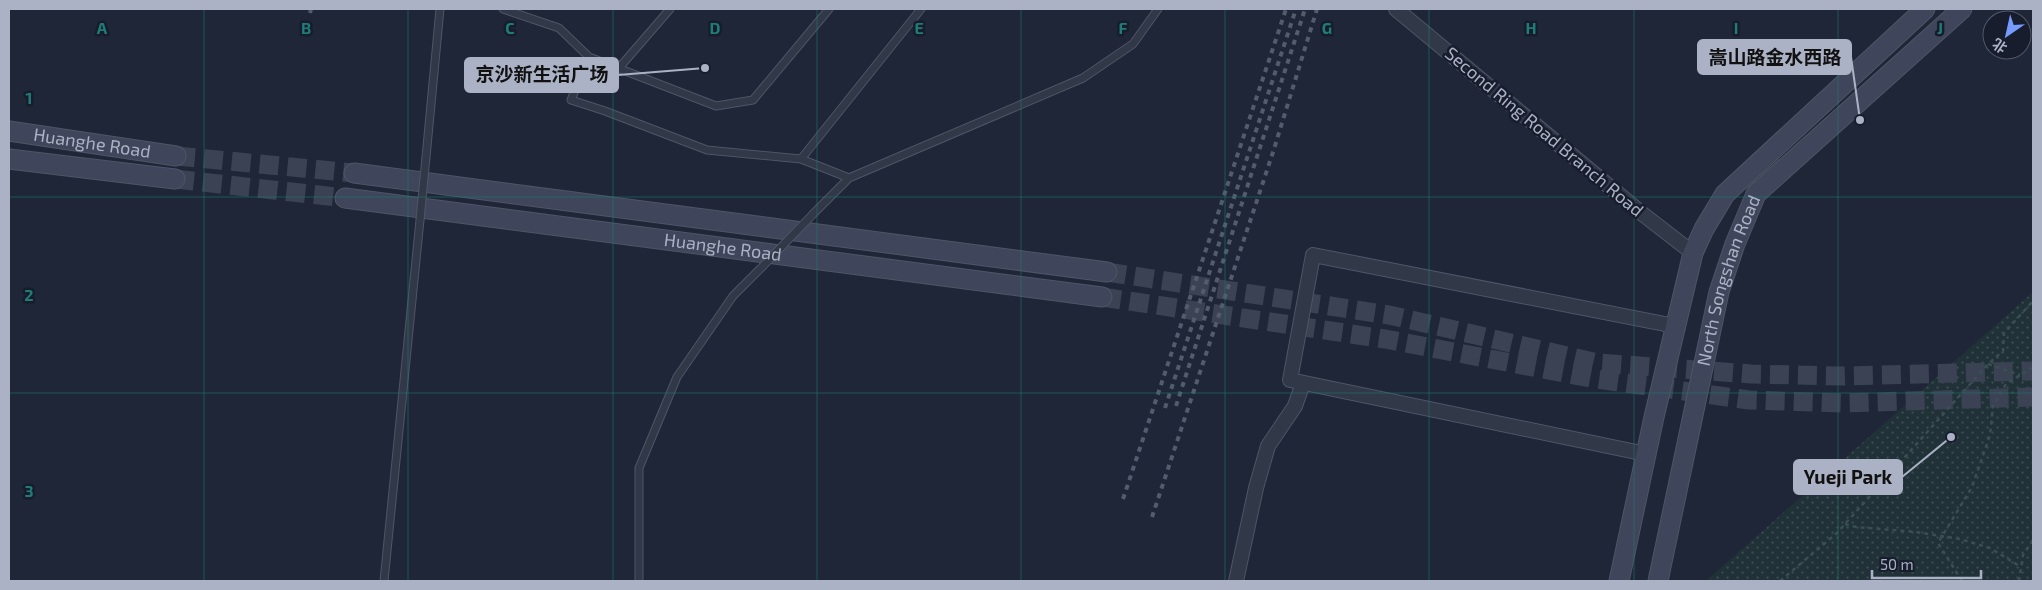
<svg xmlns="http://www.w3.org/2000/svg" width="2042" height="590" viewBox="0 0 2042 590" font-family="'Exo 2','Noto Sans SC',sans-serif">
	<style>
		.park { fill: url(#park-dots) }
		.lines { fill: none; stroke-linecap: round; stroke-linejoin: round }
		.secondary-tunnel { stroke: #3a4253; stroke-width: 19; stroke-dasharray: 19 9; stroke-linecap: butt }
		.lane-casing { stroke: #4f5566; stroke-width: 9 }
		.street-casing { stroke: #4f5566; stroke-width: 16 }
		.secondary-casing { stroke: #4f5566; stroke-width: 21 }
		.path { stroke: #3a4e53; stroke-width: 2.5; stroke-dasharray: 4 4; stroke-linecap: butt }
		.lane { stroke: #313847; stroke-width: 7 }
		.street { stroke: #313847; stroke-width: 14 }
		.secondary { stroke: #3f465b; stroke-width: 19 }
		.rail { stroke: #535b6f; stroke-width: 4; stroke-dasharray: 5 5; stroke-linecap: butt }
		.lane-bridge-casing { stroke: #4f5566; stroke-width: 9; stroke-linecap: butt }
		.lane-bridge { stroke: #313847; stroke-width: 7 }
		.grid { fill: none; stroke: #1f7c77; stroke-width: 1; stroke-opacity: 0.55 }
		.labels { text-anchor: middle; stroke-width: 5; stroke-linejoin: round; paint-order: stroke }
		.street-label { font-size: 18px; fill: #abb2c5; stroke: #171d2c }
		.grid-label { font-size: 16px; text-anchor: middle; font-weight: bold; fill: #1f7c77; stroke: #171d2c; stroke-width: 5; stroke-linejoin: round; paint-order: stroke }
		.leader { fill: none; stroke: #abb2c5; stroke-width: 2 }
		.callout-dot { fill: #abb2c5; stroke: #171d2c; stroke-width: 2 }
		.callout { fill: #abb2c5; stroke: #abb2c5; stroke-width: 2 }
		.callout-label { font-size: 19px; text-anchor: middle; font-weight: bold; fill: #111 }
	</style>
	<defs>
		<pattern id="park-dots" width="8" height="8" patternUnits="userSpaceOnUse" patternTransform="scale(1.25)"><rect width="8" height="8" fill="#203238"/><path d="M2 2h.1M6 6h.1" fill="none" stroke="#3e4d53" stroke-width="1.8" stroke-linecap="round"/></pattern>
	</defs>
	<rect width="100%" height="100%" fill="#1e2637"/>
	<!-- park -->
	<path class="park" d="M 2033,292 L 2033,581 L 1706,581 Z"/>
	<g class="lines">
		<!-- secondary-tunnel -->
		<path class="secondary-tunnel" d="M 176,156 L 354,173
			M 175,179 L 345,198
			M 1107,272 L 1389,315 L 1598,363 L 1751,374 L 1843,376 L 2033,371
			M 1102,297 L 1385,339 L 1596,379 L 1749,400 L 1844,403 L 2033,397"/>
		<defs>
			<path id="lane" d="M 503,9 L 559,28 L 589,57 L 716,106 L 753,100 L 829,9
				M 589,57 L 571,100 L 605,111 L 707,150 L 801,159 L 849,178
				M 619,68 L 670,9
				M 426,157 L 440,9
				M 801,159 L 921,9
				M 814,213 L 849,178 L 1083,78 L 1133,44 L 1158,9
				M 384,581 L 420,220
				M 639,581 L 639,468 L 677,377 L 733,296 L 762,267"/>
			<path id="street" d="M 1396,9 L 1640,212 L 1693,253
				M 1646,454 L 1290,380 L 1313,255 L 1675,326
				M 1236,581 L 1256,488 L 1268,446 L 1295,406 L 1303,383"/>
			<g id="secondary">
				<path id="s1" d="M 9,131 L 176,156"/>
				<path d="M 9,159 L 175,179"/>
				<path d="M 354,173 L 1107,272"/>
				<path id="s2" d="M 345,198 L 1102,297"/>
				<path d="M 1619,581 L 1654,417 L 1693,253 L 1704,229 L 1725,194 L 1925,9"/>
				<path id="s3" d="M 1658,581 L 1719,292 L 1735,244 L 1756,194 L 1962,9"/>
			</g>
		</defs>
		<!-- lane casing -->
		<use href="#lane" class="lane-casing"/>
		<!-- street casing -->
		<use href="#street" class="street-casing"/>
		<!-- secondary casing -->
		<use href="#secondary" class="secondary-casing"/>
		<!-- path -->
		<path class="path" d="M 1988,364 L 2020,375
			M 1845,524 L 1856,527 L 1916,532 L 1960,539 L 1990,548 L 2021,567
			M 1780,581 L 1837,533 L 1988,364 L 2003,351 L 2004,333 L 2033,301
			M 1962,581 L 1938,543 L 1972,487 L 1990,435 L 1993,406 L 2006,384 L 2033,367
			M 2019,581 L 2023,555 L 2033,540"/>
		<!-- lane -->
		<use href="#lane" class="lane"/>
		<!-- street -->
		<use href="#street" class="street"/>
		<!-- secondary -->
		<use href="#secondary" class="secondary"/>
		<!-- rail -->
		<path class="rail" d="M 310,13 L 311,9
			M 1176,406 L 1305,9
			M 1165,408 L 1296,9
			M 1123,499 L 1286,9
			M 1152,517 L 1274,149 L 1317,9"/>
		<defs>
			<path id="lane-bridge" d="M 420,220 L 426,157
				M 762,267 L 814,213"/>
		</defs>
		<!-- lane-bridge casing -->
		<use href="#lane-bridge" class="lane-bridge-casing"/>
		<!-- lane-bridge -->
		<use href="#lane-bridge" class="lane-bridge"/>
	</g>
	<!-- grid -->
	<path class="grid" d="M 204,9 L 204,581M 408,9 L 408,581M 613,9 L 613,581M 817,9 L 817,581M 1021,9 L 1021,581M 1225,9 L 1225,581M 1429,9 L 1429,581M 1634,9 L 1634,581M 1838,9 L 1838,581M 9,197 L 2033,197M 9,393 L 2033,393"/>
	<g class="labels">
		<!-- street labels -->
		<g class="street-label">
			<text transform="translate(1544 132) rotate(40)" y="6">Second Ring Road Branch Road</text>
			<text dy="6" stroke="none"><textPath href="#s1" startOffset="84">Huanghe Road</textPath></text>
			<text dy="6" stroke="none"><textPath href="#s2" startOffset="381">Huanghe Road</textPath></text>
			<text dy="6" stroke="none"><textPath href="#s3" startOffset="309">North Songshan Road</textPath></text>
		</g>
	</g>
	<g class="grid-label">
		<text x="102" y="34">A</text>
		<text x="306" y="34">B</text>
		<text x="510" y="34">C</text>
		<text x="715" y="34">D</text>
		<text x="919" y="34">E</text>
		<text x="1123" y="34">F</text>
		<text x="1327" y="34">G</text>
		<text x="1531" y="34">H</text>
		<text x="1736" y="34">I</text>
		<text x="1940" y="34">J</text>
		<text x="29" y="104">1</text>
		<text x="29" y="301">2</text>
		<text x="29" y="497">3</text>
	</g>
	<!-- callouts -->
	<path class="leader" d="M1860 120L1851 57M705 68L618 75M1951 437L1902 477"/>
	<g class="callout-dot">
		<circle cx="1860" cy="120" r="5"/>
		<circle cx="705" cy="68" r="5"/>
		<circle cx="1951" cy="437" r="5"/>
	</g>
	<g class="callout">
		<rect x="1698" y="40" width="153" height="34" rx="5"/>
		<rect x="465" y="58" width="153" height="34" rx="5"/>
		<rect x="1794" y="460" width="108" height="34" rx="5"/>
	</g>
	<g class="callout-label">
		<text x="1775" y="64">嵩山路金水西路</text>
		<text x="542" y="81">京沙新生活广场</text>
		<text x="1848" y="484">Yueji Park</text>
	</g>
	<!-- border -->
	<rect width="2042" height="590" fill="none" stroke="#abb2c5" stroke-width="20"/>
	<!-- north arrow -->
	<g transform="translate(2007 35) rotate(214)"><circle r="24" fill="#171d2c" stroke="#525969"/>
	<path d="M0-4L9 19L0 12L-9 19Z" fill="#779afe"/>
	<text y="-8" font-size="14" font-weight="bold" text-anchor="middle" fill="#abb2c5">北</text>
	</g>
	<!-- scale -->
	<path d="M1872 570v8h109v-8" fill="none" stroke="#abb2c5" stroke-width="2.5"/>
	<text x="1880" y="570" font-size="15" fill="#abb2c5" stroke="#171d2c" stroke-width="4" paint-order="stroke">50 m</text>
</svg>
